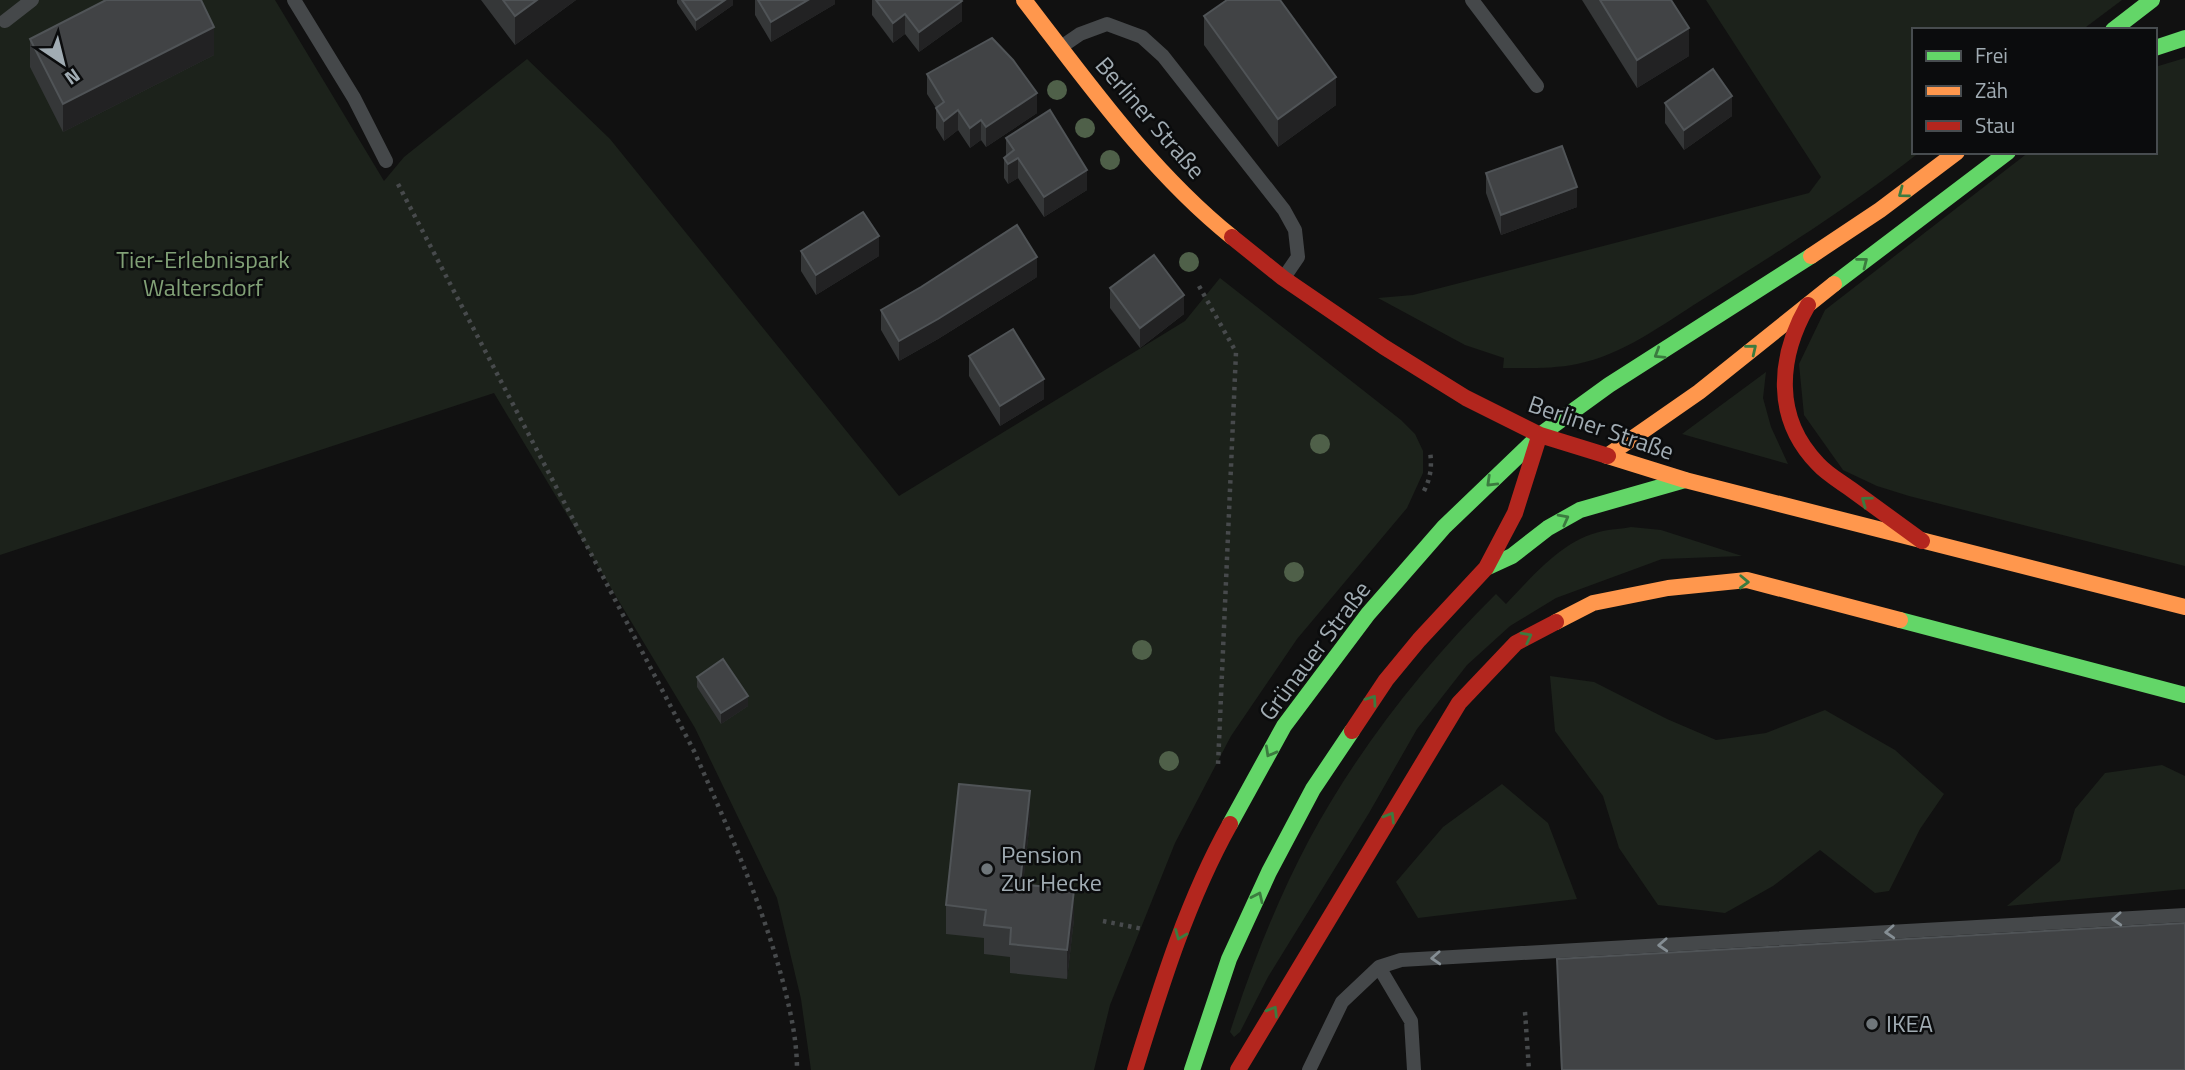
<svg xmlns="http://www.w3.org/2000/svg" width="2185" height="1070" viewBox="0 0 2185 1070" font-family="'Titillium Web',sans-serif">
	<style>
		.green { fill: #1c221b }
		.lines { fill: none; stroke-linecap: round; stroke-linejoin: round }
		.path { stroke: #474a4c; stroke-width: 4.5; stroke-dasharray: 3.5 5; stroke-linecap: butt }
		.lane { stroke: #45484a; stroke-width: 14 }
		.fast { stroke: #63d668; stroke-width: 16 }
		.slow { stroke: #ff974d; stroke-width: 16 }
		.jam { stroke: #b3261e; stroke-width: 16 }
		.tree { fill: #4f6049 }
		.wall { fill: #353738 }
		.shaded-wall { fill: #222223 }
		.building { fill: #414345; stroke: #505457; stroke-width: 2 }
		.oneway { stroke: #3b7b3f }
		.oneway2 { stroke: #858e94 }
		.poi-dot { fill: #6f767a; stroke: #0b0c0d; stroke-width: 2.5 }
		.labels { text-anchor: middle; stroke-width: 5; stroke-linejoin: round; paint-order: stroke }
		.street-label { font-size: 24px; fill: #a1acb3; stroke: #0b0c0d }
		.park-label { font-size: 24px; fill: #81a076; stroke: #0b0c0d }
		.poi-label { font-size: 24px; fill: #a1acb3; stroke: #0b0c0d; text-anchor: start }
	</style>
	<rect width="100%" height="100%" fill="#111"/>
	<!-- green -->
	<path class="green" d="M 0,0 L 275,0 L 384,181 L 404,157 L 527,59 L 610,139 L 899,496 L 1185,321 L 1220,278 L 1401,420 L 1415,434 L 1423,451 L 1423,473 L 1407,508 L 1297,639 L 1231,736 L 1175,843 L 1110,1005 L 1094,1070 L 811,1070 L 801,999 L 777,898 L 695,728 L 494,393 L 0,555 Z
		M 1706,0 L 2122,0 L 2082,30 L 1914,30 L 1914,152 L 1920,152 C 1850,207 1775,254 1700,301 C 1662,325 1622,355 1577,364 C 1553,369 1527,368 1503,368 L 1504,358 L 1465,345 L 1378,298 L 1413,295 L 1809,193 L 1821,177 Z
		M 2185,58 L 2185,566 L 1909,496 L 1877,486 L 1843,470 L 1804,415 L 1799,364 L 1825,310 L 2029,152 L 2155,152 L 2155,67 Z
		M 1766,372 L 1763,398 L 1771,427 L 1788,464 L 1682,434 Z
		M 1631,527 L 1661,530 L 1742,556 L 1662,559 L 1556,598 L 1510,626 L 1467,665 L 1417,729 L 1369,813 L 1268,977 L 1240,1032 L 1234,1037 L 1230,1032 C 1251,967 1277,900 1309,840 C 1358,749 1423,666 1496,594 L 1506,604 C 1533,576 1563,539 1603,531 C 1612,529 1622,529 1631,527 Z
		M 1550,676 L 1594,682 L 1667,719 L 1716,740 L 1766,733 L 1825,710 L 1895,750 L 1944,794 L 1920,829 L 1889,891 L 1875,893 L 1820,850 L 1773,886 L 1725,913 L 1658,905 L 1619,848 L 1603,796 L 1555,731 Z
		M 2162,765 L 2185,776 L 2185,889 L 2007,906 L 2060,861 L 2075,809 L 2105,773 Z
		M 1502,784 L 1548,823 L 1577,899 L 1418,918 L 1396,882 L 1443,827 Z"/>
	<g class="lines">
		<!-- path -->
		<path class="path" d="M 398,184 L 694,751 C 728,828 763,905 784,986 C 791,1014 797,1041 797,1070
			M 1199,286 L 1236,352 L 1218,765
			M 1424,491 C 1431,477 1432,466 1430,451
			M 1103,921 L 1143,929
			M 1525,1012 L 1529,1070"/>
		<!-- lane -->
		<path class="lane" d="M 294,0 L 354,98 L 386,161
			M 1472,0 L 1537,86
			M 5,21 L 32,0
			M 1061,47 L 1080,34 L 1107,24 L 1142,37 L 1163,56 L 1284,210 L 1295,230 L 1298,257 L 1285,276
			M 1379,967 L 1411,1021 L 1414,1070
			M 1309,1070 L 1342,1002 L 1379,967 L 1401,960 L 2185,915"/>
		<!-- fast -->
		<path class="fast" d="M 2113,30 L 2152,0
			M 2155,48 L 2185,38
			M 1834,284 L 2008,152
			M 1540,435 L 1609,385 L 1811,256
			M 1488,567 L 1512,556 L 1548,528 L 1580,510 L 1685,480
			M 1900,620 L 2185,695
			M 1230,824 L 1284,726 L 1368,614 L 1444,527 L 1540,435
			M 1192,1070 L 1229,959 L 1269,872 L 1313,789 L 1352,731"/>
		<!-- slow -->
		<path class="slow" d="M 1024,0 C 1088,83 1150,171 1232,237
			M 1811,256 L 1880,210 L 1957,152
			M 1607,456 L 1699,392 L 1834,284
			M 1608,456 L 1685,480 L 2185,607
			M 1556,622 L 1593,603 L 1668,588 L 1747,580 L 1900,620"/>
		<!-- jam -->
		<path class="jam" d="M 1232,237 L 1283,278 L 1384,347 L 1466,398 L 1540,435 L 1608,456
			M 1808,305 C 1778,357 1773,418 1818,464 C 1827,474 1841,482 1852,490 C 1875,507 1899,524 1922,541
			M 1352,731 L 1386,680 L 1419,640 L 1486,568 L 1515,513 L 1538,440
			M 1135,1070 C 1161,986 1187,901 1230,824
			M 1238,1070 L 1459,703 L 1516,643 L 1556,622"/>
	</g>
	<!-- trees -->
	<g class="tree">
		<circle cx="1057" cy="90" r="10"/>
		<circle cx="1085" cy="128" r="10"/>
		<circle cx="1110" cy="160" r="10"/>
		<circle cx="1189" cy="262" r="10"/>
		<circle cx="1320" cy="444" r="10"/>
		<circle cx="1294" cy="572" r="10"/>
		<circle cx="1142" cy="650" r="10"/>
		<circle cx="1169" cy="761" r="10"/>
	</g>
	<!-- wall -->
	<path class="wall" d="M 481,0 L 576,0 L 515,45 Z
		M 677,0 L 733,0 L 733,5 L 696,31 L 677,3 Z
		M 755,0 L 835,0 L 835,4 L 771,42 L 755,15 Z
		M 872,0 L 961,0 L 962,21 L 919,52 L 905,34 L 893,43 L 872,15 Z
		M 1582,0 L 1671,0 L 1689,56 L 1637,88 Z
		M 1204,16 L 1336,105 L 1278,147 L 1204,45 Z
		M 30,39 L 214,55 L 63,132 L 30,67 Z
		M 927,74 L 1037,113 L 986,147 L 981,140 L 970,148 L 958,130 L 944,141 L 936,128 L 936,108 L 927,94 Z
		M 1665,103 L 1732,116 L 1684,150 L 1665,123 Z
		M 1006,138 L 1087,190 L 1044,217 L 1018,178 L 1008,184 L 1004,178 L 1004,158 L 1006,156 Z
		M 1486,173 L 1577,207 L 1501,235 L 1486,193 Z
		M 801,251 L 879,256 L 816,295 L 801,271 Z
		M 1037,277 L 938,339 L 899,361 L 881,330 L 881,310 Z
		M 1110,288 L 1184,314 L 1140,348 L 1110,308 Z
		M 969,356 L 1044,399 L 1000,426 L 969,376 Z
		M 697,677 L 748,706 L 721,724 L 697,687 Z
		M 1030,820 L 1023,884 L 1074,919 L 1067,979 L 1010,973 L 1010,957 L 984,954 L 984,938 L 946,934 L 946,905 Z
		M 1557,959 L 2185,1070 L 1561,1070 Z"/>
	<!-- shaded-wall -->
	<path class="shaded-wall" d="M 537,0 L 576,0 L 515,45 L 515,16 Z
		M 725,0 L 733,0 L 733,5 L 696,31 L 696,20 Z
		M 808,0 L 835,0 L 835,4 L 771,42 L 771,22 Z
		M 962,1 L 962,21 L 919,52 L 919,32 Z
		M 905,14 L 905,34 L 893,43 L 893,23 Z
		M 214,27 L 214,55 L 63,132 L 63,104 Z
		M 1689,28 L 1689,56 L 1637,88 L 1637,60 Z
		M 1336,77 L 1336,105 L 1278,147 L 1278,119 Z
		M 1037,93 L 1037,113 L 986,147 L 986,127 Z
		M 1732,96 L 1732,116 L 1684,150 L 1684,130 Z
		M 958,110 L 958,130 L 944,141 L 944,121 Z
		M 981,120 L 981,140 L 970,148 L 970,128 Z
		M 1018,158 L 1018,178 L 1008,184 L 1008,164 Z
		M 1087,170 L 1087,190 L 1044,217 L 1044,197 Z
		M 1577,187 L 1577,207 L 1501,235 L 1501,215 Z
		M 879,236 L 879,256 L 816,295 L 816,275 Z
		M 1037,257 L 1037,277 L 938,339 L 899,361 L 899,341 Z
		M 1184,295 L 1184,314 L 1140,348 L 1140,328 Z
		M 1044,379 L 1044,399 L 1000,426 L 1000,406 Z
		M 748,696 L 748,706 L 721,724 L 721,713 Z
		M 1030,791 L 1030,820 L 1020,913 L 1020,884 Z
		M 1074,890 L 1074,919 L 1067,979 L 1067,950 Z"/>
	<!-- building -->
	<path class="building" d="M 106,0 L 201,0 L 214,27 L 63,104 L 30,39 Z
		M 503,0 L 537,0 L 515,16 Z
		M 682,0 L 725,0 L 696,20 Z
		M 758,0 L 808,0 L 771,22 Z
		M 876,0 L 961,0 L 962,1 L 919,32 L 905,14 L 893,23 Z
		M 1227,0 L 1280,0 L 1336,77 L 1278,119 L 1204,16 Z
		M 1600,0 L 1671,0 L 1689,28 L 1637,60 Z
		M 992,38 L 1013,60 L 1037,93 L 986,127 L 981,120 L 970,128 L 958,110 L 944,121 L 936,108 L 944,102 L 927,74 Z
		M 1713,69 L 1732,96 L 1684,130 L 1665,103 Z
		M 1050,110 L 1087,170 L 1044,197 L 1018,158 L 1008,164 L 1004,158 L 1014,150 L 1006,138 Z
		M 1562,146 L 1577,187 L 1501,215 L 1486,173 Z
		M 863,212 L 879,236 L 816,275 L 801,251 Z
		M 1017,225 L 1037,257 L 938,319 L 899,341 L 881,310 L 921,287 Z
		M 1154,255 L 1184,295 L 1140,328 L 1110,288 Z
		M 1013,329 L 1044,379 L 1000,406 L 969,356 Z
		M 723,659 L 748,696 L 721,713 L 697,677 Z
		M 959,784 L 1030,791 L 1020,884 L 1074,890 L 1067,950 L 1010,944 L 1011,928 L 984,925 L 986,910 L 946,905 Z
		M 2185,923 L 2185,1070 L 1562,1070 L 1557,959 Z"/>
	<!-- one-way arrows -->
	<defs><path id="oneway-chevron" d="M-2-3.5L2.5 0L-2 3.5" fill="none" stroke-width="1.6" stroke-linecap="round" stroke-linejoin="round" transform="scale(1.75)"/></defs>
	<g class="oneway">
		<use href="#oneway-chevron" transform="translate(1903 193) rotate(143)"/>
		<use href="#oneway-chevron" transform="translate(1863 262) rotate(-38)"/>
		<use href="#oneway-chevron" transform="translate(1752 349) rotate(-39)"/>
		<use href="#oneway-chevron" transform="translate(1659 354) rotate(148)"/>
		<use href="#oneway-chevron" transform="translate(1491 482) rotate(136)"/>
		<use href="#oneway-chevron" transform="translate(1866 501) rotate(-144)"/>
		<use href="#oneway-chevron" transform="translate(1564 519) rotate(-28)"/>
		<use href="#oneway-chevron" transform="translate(1744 582) rotate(2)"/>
		<use href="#oneway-chevron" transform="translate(1527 637) rotate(-28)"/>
		<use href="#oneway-chevron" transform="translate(1372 700) rotate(-55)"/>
		<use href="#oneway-chevron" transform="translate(1270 752) rotate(119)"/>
		<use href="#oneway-chevron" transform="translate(1390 817) rotate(-59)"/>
		<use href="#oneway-chevron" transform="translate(1258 897) rotate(-65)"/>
		<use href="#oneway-chevron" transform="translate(1180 935) rotate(112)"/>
		<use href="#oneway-chevron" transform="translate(1273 1011) rotate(-59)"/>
	</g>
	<g class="oneway2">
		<use href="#oneway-chevron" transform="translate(2117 919) rotate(177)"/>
		<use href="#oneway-chevron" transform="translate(1890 932) rotate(177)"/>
		<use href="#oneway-chevron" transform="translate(1663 945) rotate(177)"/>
		<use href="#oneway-chevron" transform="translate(1436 958) rotate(177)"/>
	</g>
	<!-- markers -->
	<g class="poi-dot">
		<circle cx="987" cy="869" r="7"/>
		<circle cx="1872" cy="1024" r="7"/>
	</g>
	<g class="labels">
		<!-- street labels -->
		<g class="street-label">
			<text transform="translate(1150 118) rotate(49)" y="8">Berliner Straße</text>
			<text transform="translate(1601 428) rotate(19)" y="8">Berliner Straße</text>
			<text transform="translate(1315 651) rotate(-53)" y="8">Grünauer Straße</text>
		</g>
		<!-- park labels -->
		<g class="park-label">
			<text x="203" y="268">Tier-Erlebnispark<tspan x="203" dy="28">Waltersdorf</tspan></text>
		</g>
		<!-- poi labels -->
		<g class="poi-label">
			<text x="1001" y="863">Pension<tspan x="1001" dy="28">Zur Hecke</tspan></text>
			<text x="1886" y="1032">IKEA</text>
		</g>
	</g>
	<!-- legend -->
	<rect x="1912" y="28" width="245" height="126" fill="#0b0c0d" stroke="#474c4f" stroke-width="2"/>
	<rect x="1926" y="51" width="35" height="10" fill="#63d668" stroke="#474c4f" stroke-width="2"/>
	<text x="1975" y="63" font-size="21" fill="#a1acb3">Frei</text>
	<rect x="1926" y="86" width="35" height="10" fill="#ff974d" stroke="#474c4f" stroke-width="2"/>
	<text x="1975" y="98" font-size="21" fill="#a1acb3">Zäh</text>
	<rect x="1926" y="121" width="35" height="10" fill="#b3261e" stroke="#474c4f" stroke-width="2"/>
	<text x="1975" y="133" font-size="21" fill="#a1acb3">Stau</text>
	<!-- north arrow -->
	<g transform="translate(63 63) rotate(145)" stroke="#0b0c0d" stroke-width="5" paint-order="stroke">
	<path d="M0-5L12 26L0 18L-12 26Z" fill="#a1acb3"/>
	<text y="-10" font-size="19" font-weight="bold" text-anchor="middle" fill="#a1acb3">N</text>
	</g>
</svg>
